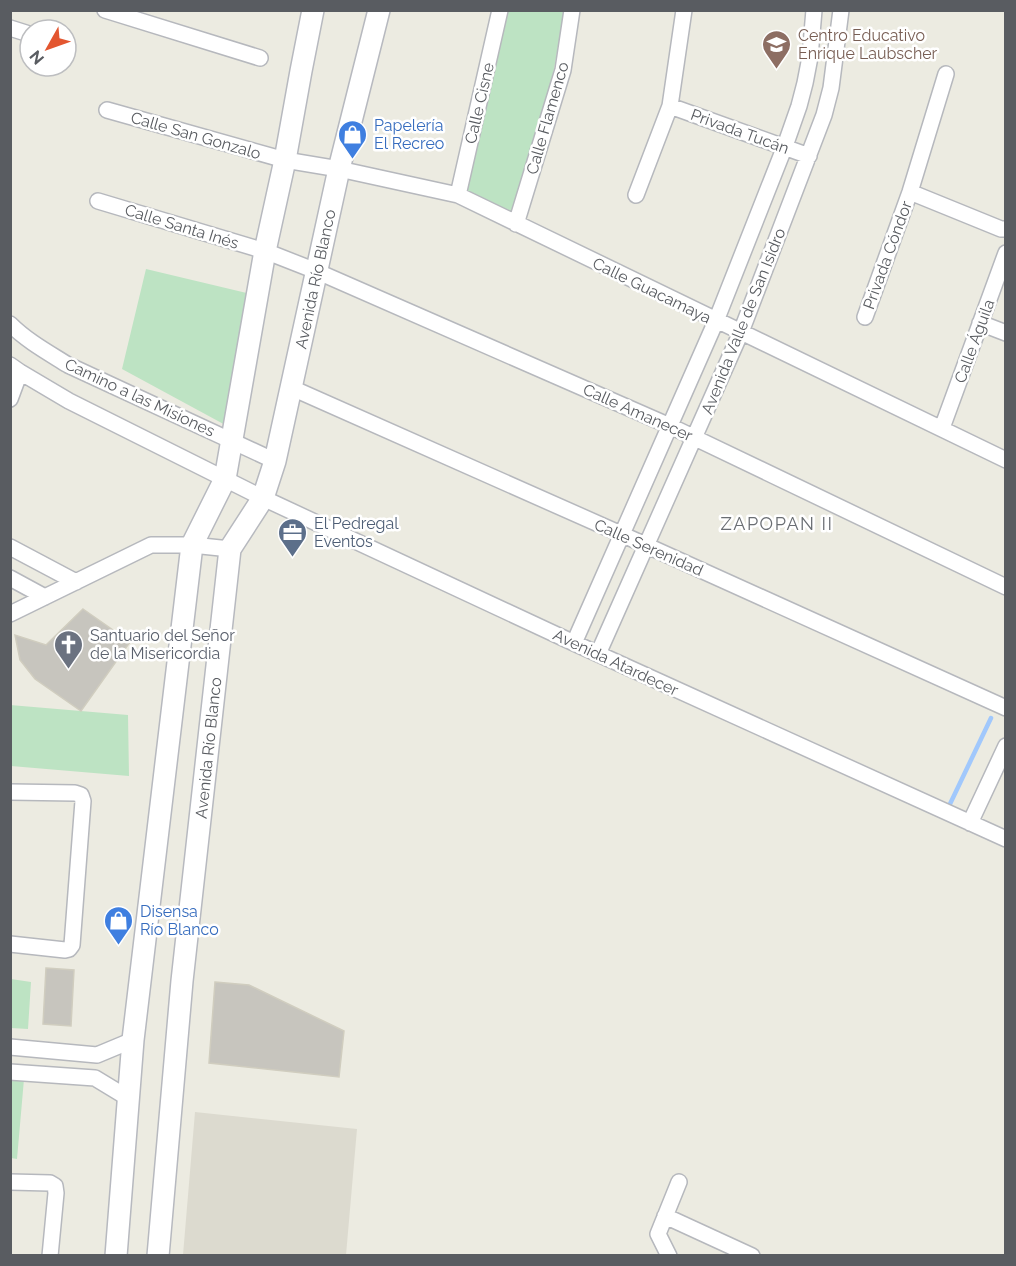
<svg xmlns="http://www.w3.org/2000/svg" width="1016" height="1266" viewBox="0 0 1016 1266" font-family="Raleway,sans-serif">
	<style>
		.education { fill: #dcdacf }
		.green { fill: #bde3c3 }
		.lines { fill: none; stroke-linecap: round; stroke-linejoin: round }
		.stream { stroke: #a1c8fc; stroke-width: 4.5 }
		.building { fill: #c7c5be; stroke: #d0cdbf; stroke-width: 1.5 }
		.street-casing { stroke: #b6b8bd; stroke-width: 18 }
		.secondary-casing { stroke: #b7b9bf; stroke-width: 24 }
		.street { stroke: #fff; stroke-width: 15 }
		.secondary { stroke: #fff; stroke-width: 21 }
		.labels { text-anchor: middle; stroke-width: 5; stroke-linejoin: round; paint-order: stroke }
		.education-label { font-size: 16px; fill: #785e54; stroke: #fff; text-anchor: start }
		.street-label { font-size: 16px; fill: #595c61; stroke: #fff }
		.shop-label { font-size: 16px; fill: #366cbe; stroke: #fff; text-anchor: start }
		.service-label { font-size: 16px; fill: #4e5e75; stroke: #fff; text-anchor: start }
		.worship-label { font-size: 16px; fill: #5b616d; stroke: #fff; text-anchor: start }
		.neighbourhood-label { font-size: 18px; letter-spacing: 1.5px; fill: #6a6e73; stroke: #fff }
	</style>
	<rect width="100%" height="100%" fill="#ecebe1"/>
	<!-- education -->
	<path class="education" d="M 195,1112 L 357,1129 L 346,1255 L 183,1255 Z"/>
	<!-- green -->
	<path class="green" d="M 506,11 L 564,11 L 554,69 L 515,215 L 464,192 Z
		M 146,269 L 255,295 L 229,427 L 122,369 Z
		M 10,705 L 128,715 L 129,776 L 11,766 Z
		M 11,979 L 31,982 L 28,1029 L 11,1028 Z
		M 10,1078 L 24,1079 L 17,1159 L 11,1158 Z"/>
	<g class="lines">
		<!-- stream -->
		<path class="stream" d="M 950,804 L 991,718"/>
	</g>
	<!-- building -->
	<path class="building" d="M 83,609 L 130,642 L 81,711 L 35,679 L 20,660 L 15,635 L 46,645 Z
		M 46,968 L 74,970 L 71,1026 L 43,1024 Z
		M 215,982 L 249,985 L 344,1031 L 339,1077 L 209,1063 Z"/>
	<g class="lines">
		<defs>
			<path id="street" d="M 105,10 L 260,58
				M 10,28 L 29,34
				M 670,106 L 809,156
				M 107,110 L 285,160 L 339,169 L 458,195 L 1006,460
				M 910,192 L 1001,229 L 1006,229
				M 458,195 L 500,10
				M 636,195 L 670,106 L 684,10
				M 98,201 L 265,251 L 316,271 L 670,426 L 1006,587
				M 516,224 L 563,70 L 572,10
				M 865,317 L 910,192 L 946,74
				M 980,323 L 1006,333
				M 10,324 C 27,341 49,353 68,365 L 275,461
				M 10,365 L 20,372 L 69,401 L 263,498 L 574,643 L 1006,839
				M 292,388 L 621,534 L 1006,708
				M 10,399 L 20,372
				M 942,428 L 1006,253
				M 10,547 L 76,582
				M 10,578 L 45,597
				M 10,614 L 151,545 L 192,545 L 230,549
				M 574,643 L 716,321 L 785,146 L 799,106 L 805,83 L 810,57 L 814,10
				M 598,654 L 741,332 L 824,115 L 831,88 L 841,10
				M 10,792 L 75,793 L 81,795 L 83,801 L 72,945 L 69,949 L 65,950 L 10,944
				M 970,823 L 1006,746
				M 10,1047 L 97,1055 L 133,1040
				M 10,1072 L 95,1078 L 128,1098
				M 10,1182 L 50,1183 L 55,1186 L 56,1193 L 50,1256
				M 665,1216 L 752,1256
				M 669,1256 L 658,1234 L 679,1182"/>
			<path id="secondary" d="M 116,1256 L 133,1040 L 192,545 L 225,479 L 265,251 L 285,160 L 301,71 L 313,10
				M 158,1256 L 182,981 L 230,549 L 263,498 L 275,461 L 339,169 L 379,10"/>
		</defs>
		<!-- street casing -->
		<use href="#street" class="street-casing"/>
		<!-- secondary casing -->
		<use href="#secondary" class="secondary-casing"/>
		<!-- street -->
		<use href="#street" class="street"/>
		<!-- secondary -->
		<use href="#secondary" class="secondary"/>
	</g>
	<!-- icons -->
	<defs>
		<symbol id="school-pin" viewBox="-11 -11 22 30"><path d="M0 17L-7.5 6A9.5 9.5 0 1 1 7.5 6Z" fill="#8d6e63" stroke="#fff"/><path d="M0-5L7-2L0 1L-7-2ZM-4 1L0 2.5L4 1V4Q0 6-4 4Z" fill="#fff"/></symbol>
		<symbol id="shop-pin" viewBox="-11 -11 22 30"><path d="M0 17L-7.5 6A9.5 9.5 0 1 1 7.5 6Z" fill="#3f7fe0" stroke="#fff"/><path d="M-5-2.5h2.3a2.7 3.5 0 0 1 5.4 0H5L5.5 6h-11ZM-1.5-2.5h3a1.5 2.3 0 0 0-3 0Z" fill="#fff"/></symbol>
		<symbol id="office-pin" viewBox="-11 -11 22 30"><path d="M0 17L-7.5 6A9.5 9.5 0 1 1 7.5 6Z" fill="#5c6f8a" stroke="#fff"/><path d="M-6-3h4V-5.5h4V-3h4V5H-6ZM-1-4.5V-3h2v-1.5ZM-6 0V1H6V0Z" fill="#fff"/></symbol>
		<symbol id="church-pin" viewBox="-11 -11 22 30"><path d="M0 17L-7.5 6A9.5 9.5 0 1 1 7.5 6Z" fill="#6b7280" stroke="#fff"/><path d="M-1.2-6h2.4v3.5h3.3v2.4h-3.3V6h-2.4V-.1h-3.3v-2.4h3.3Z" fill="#fff"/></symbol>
	</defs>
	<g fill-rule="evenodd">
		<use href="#school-pin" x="760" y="28" width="33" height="45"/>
		<use href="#shop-pin" x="336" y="118" width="33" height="45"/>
		<use href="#office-pin" x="276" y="516" width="33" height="45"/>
		<use href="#church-pin" x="52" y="628" width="33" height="45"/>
		<use href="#shop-pin" x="102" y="904" width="33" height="45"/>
	</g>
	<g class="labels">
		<!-- education labels -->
		<g class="education-label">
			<text x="798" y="41">Centro Educativo<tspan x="798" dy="18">Enrique Laubscher</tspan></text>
		</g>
		<!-- street labels -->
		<g class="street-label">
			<text transform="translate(479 103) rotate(-77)" y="6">Calle Cisne</text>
			<text transform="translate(547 118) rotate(-74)" y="6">Calle Flamenco</text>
			<text transform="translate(740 131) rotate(20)" y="6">Privada Tucán</text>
			<text transform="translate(196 135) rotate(16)" y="6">Calle San Gonzalo</text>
			<text transform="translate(182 226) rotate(17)" y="6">Calle Santa Inés</text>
			<text transform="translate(887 255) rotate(-70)" y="6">Privada Cóndor</text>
			<text transform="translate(315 279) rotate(-78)" y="6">Avenida Río Blanco</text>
			<text transform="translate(652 290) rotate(26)" y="6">Calle Guacamaya</text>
			<text transform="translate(743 321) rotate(-68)" y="6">Avenida Valle de San Isidro</text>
			<text transform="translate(974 341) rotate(-70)" y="6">Calle Águila</text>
			<text transform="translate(140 397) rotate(25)" y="6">Camino a las Misiones</text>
			<text transform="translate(638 412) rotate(24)" y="6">Calle Amanecer</text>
			<text transform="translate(649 547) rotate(24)" y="6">Calle Serenidad</text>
			<text transform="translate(616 662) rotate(25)" y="6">Avenida Atardecer</text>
			<text transform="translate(208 748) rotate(-84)" y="6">Avenida Río Blanco</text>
		</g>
		<!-- shop labels -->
		<g class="shop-label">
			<text x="374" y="131">Papelería<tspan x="374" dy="18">El Recreo</tspan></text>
			<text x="140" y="917">Disensa<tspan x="140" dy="18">Río Blanco</tspan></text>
		</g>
		<!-- service labels -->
		<g class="service-label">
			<text x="314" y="529">El Pedregal<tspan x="314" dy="18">Eventos</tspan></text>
		</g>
		<!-- worship labels -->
		<g class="worship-label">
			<text x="90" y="641">Santuario del Señor<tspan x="90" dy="18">de la Misericordia</tspan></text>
		</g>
		<!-- neighbourhood labels -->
		<g class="neighbourhood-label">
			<text x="777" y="530">ZAPOPAN II</text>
		</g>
	</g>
	<!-- border -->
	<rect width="1016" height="1266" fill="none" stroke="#595c61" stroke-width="24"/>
	<!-- north arrow -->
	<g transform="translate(48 48) rotate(230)"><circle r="28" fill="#ffffff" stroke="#bdbec0" stroke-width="1.5"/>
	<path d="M0-4.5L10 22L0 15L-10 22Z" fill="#e35630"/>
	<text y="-9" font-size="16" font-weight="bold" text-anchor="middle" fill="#595c61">N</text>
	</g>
</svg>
